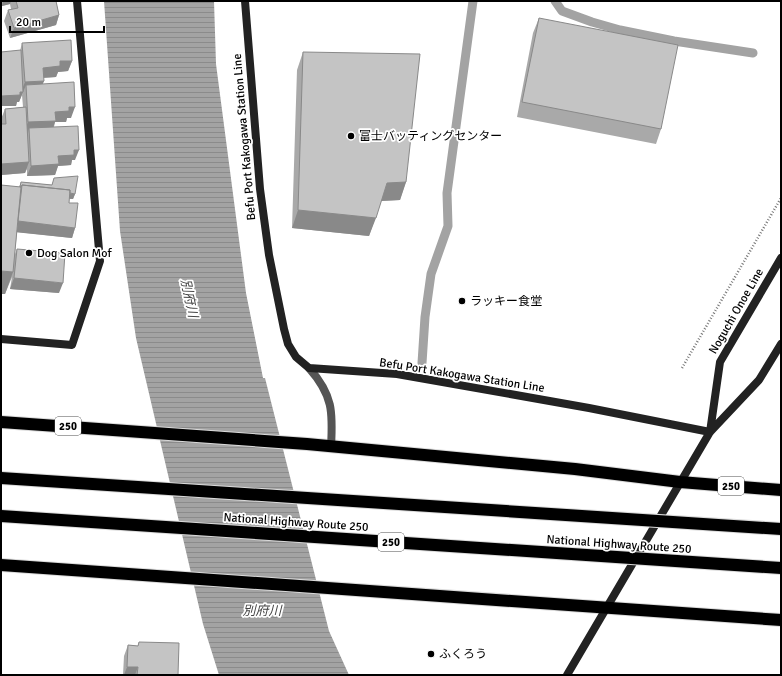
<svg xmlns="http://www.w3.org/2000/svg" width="782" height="676" viewBox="0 0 782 676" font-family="Signika,'Noto Sans JP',sans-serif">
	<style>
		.water { fill: url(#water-rules) }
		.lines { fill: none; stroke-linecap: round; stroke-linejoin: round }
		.stream { stroke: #a3a3a3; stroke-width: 9 }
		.highway-casing { stroke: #dbdbdb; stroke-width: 14 }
		.path { stroke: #777; stroke-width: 2.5; stroke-dasharray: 1 2; stroke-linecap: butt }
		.street { stroke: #555; stroke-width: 8 }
		.secondary { stroke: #222; stroke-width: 8 }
		.highway { stroke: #000; stroke-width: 12 }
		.highway-bridge-casing { stroke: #dbdbdb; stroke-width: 14; stroke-linecap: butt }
		.highway-bridge { stroke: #000; stroke-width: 12 }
		.wall { fill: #a9a9a9 }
		.shaded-wall { fill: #898989 }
		.building { fill: #c4c4c4; stroke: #898989 }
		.poi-dot { fill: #000; stroke: #fff; stroke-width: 1.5 }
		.labels { text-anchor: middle; stroke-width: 3.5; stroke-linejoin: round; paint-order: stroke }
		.shield { fill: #fff; stroke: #4c4c4c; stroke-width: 1 }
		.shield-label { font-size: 11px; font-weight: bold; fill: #000 }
		.poi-label { font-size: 12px; fill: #000; stroke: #fff; text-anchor: start }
		.street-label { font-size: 12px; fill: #000; stroke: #fff }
		.water-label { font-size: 13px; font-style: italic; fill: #444; stroke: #fff }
	</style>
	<defs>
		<pattern id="water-rules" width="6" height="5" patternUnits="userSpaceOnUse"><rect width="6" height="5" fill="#a3a3a3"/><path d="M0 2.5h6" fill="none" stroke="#8b8b8b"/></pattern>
	</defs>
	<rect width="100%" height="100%" fill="#fff"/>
	<!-- water -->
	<path class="water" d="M 104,1 L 214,1 L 216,64 L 246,293 L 263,378 L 265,378 L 329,631 L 349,675 L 219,675 L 203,624 L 136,338 L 120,231 Z"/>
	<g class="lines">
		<!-- stream -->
		<path class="stream" d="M 555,1 L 562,11 L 592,22 L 620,30 L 674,41 L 753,53
			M 422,363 L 425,317 L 431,274 L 448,226 L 447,193 L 473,1"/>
		<defs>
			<path id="highway" d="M 1,422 L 307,444 L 575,469 L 680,482 L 781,490
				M 1,565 L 781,620"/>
		</defs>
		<!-- highway casing -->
		<use href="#highway" class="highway-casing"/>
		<!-- path -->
		<path class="path" d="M 682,368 L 781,198"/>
		<!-- street -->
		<path class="street" d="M 309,368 C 333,395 333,412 331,447"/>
		<!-- secondary -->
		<path class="secondary" d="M 245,1 L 260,189 L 269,255 L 284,329 L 288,344 L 296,357 L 309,368 L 397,374 L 589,408 L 710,432
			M 1,339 L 72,345 L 100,261 L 77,1
			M 710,432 L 720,362 L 781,258
			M 567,675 L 710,432 L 759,380 L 781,344"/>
		<!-- highway -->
		<use href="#highway" class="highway"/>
		<defs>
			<path id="highway-bridge" d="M 1,478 L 781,529
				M 1,516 L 781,568"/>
		</defs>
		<!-- highway-bridge casing -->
		<use href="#highway-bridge" class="highway-bridge-casing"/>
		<!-- highway-bridge -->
		<use href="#highway-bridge" class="highway-bridge"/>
	</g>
	<!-- wall -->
	<path class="wall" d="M 1,1 L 56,1 L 59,15 L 56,25 L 10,38 L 4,21 L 8,10 L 11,9 L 10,4 L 2,6 Z
		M 539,18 L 661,129 L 656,144 L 517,117 L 533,33 Z
		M 22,43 L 72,61 L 68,71 L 58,72 L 56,77 L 43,78 L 44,81 L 42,84 L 71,118 L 67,118 L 66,122 L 55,122 L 54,127 L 75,160 L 72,160 L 71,165 L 58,166 L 55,175 L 27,176 L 27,169 L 25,173 L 1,175 L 1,119 L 5,109 L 23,107 L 22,95 L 23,92 L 19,102 L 17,102 L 16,106 L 20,51 Z
		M 303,52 L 406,182 L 400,200 L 381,201 L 369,236 L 292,228 L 297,70 Z
		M 54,178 L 75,194 L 73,199 L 69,199 L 69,203 L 75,228 L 72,238 L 17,232 L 15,254 L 17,249 L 59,293 L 10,289 L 12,277 L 5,294 L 1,294 L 1,185 L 19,187 L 21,182 L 52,185 Z
		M 139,642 L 178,675 L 123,675 L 124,656 L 128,645 L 138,646 Z"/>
	<!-- shaded-wall -->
	<path class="shaded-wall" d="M 3,1 L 11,1 L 10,4 L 2,6 Z
		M 59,15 L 56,25 L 10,38 L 14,28 Z
		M 60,61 L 72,61 L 68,71 L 58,72 L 56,77 L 39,78 L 43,68 Z
		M 44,81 L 40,91 L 26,85 L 19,102 L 17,102 L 16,106 L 1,106 L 1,96 L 21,92 L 25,82 Z
		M 69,107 L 75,107 L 71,118 L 67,118 L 66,122 L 55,122 L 52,131 L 29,128 L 28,133 L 24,133 L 28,122 Z
		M 74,150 L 79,150 L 75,160 L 72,160 L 71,165 L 58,166 L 55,175 L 27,176 L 31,166 Z
		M 29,162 L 25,173 L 1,175 L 1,164 Z
		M 406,182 L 400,200 L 381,201 L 387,183 Z
		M 21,188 L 75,194 L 73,199 L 21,194 Z
		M 298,210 L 376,218 L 369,236 L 292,228 Z
		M 18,221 L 75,228 L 72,238 L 14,232 Z
		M 1,271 L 13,272 L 5,294 L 1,294 Z
		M 14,278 L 63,283 L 59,293 L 10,289 Z
		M 127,667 L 138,667 L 135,675 L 124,675 Z"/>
	<!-- building -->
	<path class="building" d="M 16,1 L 56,1 L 59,15 L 14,28 L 8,10 L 18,8 Z
		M 539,18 L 678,45 L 661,129 L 522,102 Z
		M 71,40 L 72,61 L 60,61 L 60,66 L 43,68 L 44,81 L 25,82 L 22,43 Z
		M 21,50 L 23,92 L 20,92 L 20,95 L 1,96 L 1,52 Z
		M 303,52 L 420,54 L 406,182 L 387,183 L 376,218 L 298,210 Z
		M 74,82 L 75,107 L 69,107 L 69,111 L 55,112 L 56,121 L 28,122 L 26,85 Z
		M 26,107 L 29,162 L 1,164 L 1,124 L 6,124 L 5,109 Z
		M 78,126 L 79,150 L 74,150 L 74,155 L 58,156 L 59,164 L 31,166 L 29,128 Z
		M 78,176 L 75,194 L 70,193 L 70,190 L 22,185 L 21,187 L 20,187 L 21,182 L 52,185 L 54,178 Z
		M 1,185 L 21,187 L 13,272 L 1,271 Z
		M 22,185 L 70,190 L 69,203 L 78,203 L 75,228 L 18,221 Z
		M 17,249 L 65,253 L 63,283 L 14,278 Z
		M 139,642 L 179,643 L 178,675 L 137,675 L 138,667 L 127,667 L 128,645 L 138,646 Z"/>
	<!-- markers -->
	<g class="poi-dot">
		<circle cx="351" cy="136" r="4"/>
		<circle cx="29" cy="253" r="4"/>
		<circle cx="462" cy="301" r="4"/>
		<circle cx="431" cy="654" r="4"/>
	</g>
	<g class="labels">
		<!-- shield labels -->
		<g class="shield">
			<rect x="55" y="417" width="26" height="18" rx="3"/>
			<rect x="718" y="477" width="26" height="18" rx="3"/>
			<rect x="378" y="533" width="26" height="18" rx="3"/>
		</g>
		<g class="shield-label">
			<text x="68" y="430">250</text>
			<text x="731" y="490">250</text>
			<text x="391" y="546">250</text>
		</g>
		<!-- poi labels -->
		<g class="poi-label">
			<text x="359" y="140">富士バッティングセンター</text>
			<text x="37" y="257">Dog Salon Mof</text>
			<text x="470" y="305">ラッキー食堂</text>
			<text x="439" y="658">ふくろう</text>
		</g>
		<!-- street labels -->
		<g class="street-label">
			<text transform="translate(244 137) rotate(-95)" y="4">Befu Port Kakogawa Station Line</text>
			<text transform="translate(736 311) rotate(-60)" y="4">Noguchi Onoe Line</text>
			<text transform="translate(462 375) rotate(9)" y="4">Befu Port Kakogawa Station Line</text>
			<text transform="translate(296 522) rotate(4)" y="4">National Highway Route 250</text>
			<text transform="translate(619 544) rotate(4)" y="4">National Highway Route 250</text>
		</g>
		<!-- water labels -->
		<g class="water-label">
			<text transform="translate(190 298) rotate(78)" y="5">別府川</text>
			<text x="262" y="615">別府川</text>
		</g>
	</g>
	<!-- border -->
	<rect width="782" height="676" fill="none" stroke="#000000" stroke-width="4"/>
	<!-- scale -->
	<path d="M10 26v6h94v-6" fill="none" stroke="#000000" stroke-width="2"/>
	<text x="16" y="26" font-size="12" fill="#000000" stroke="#ffffff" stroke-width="3" paint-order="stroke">20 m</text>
</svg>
